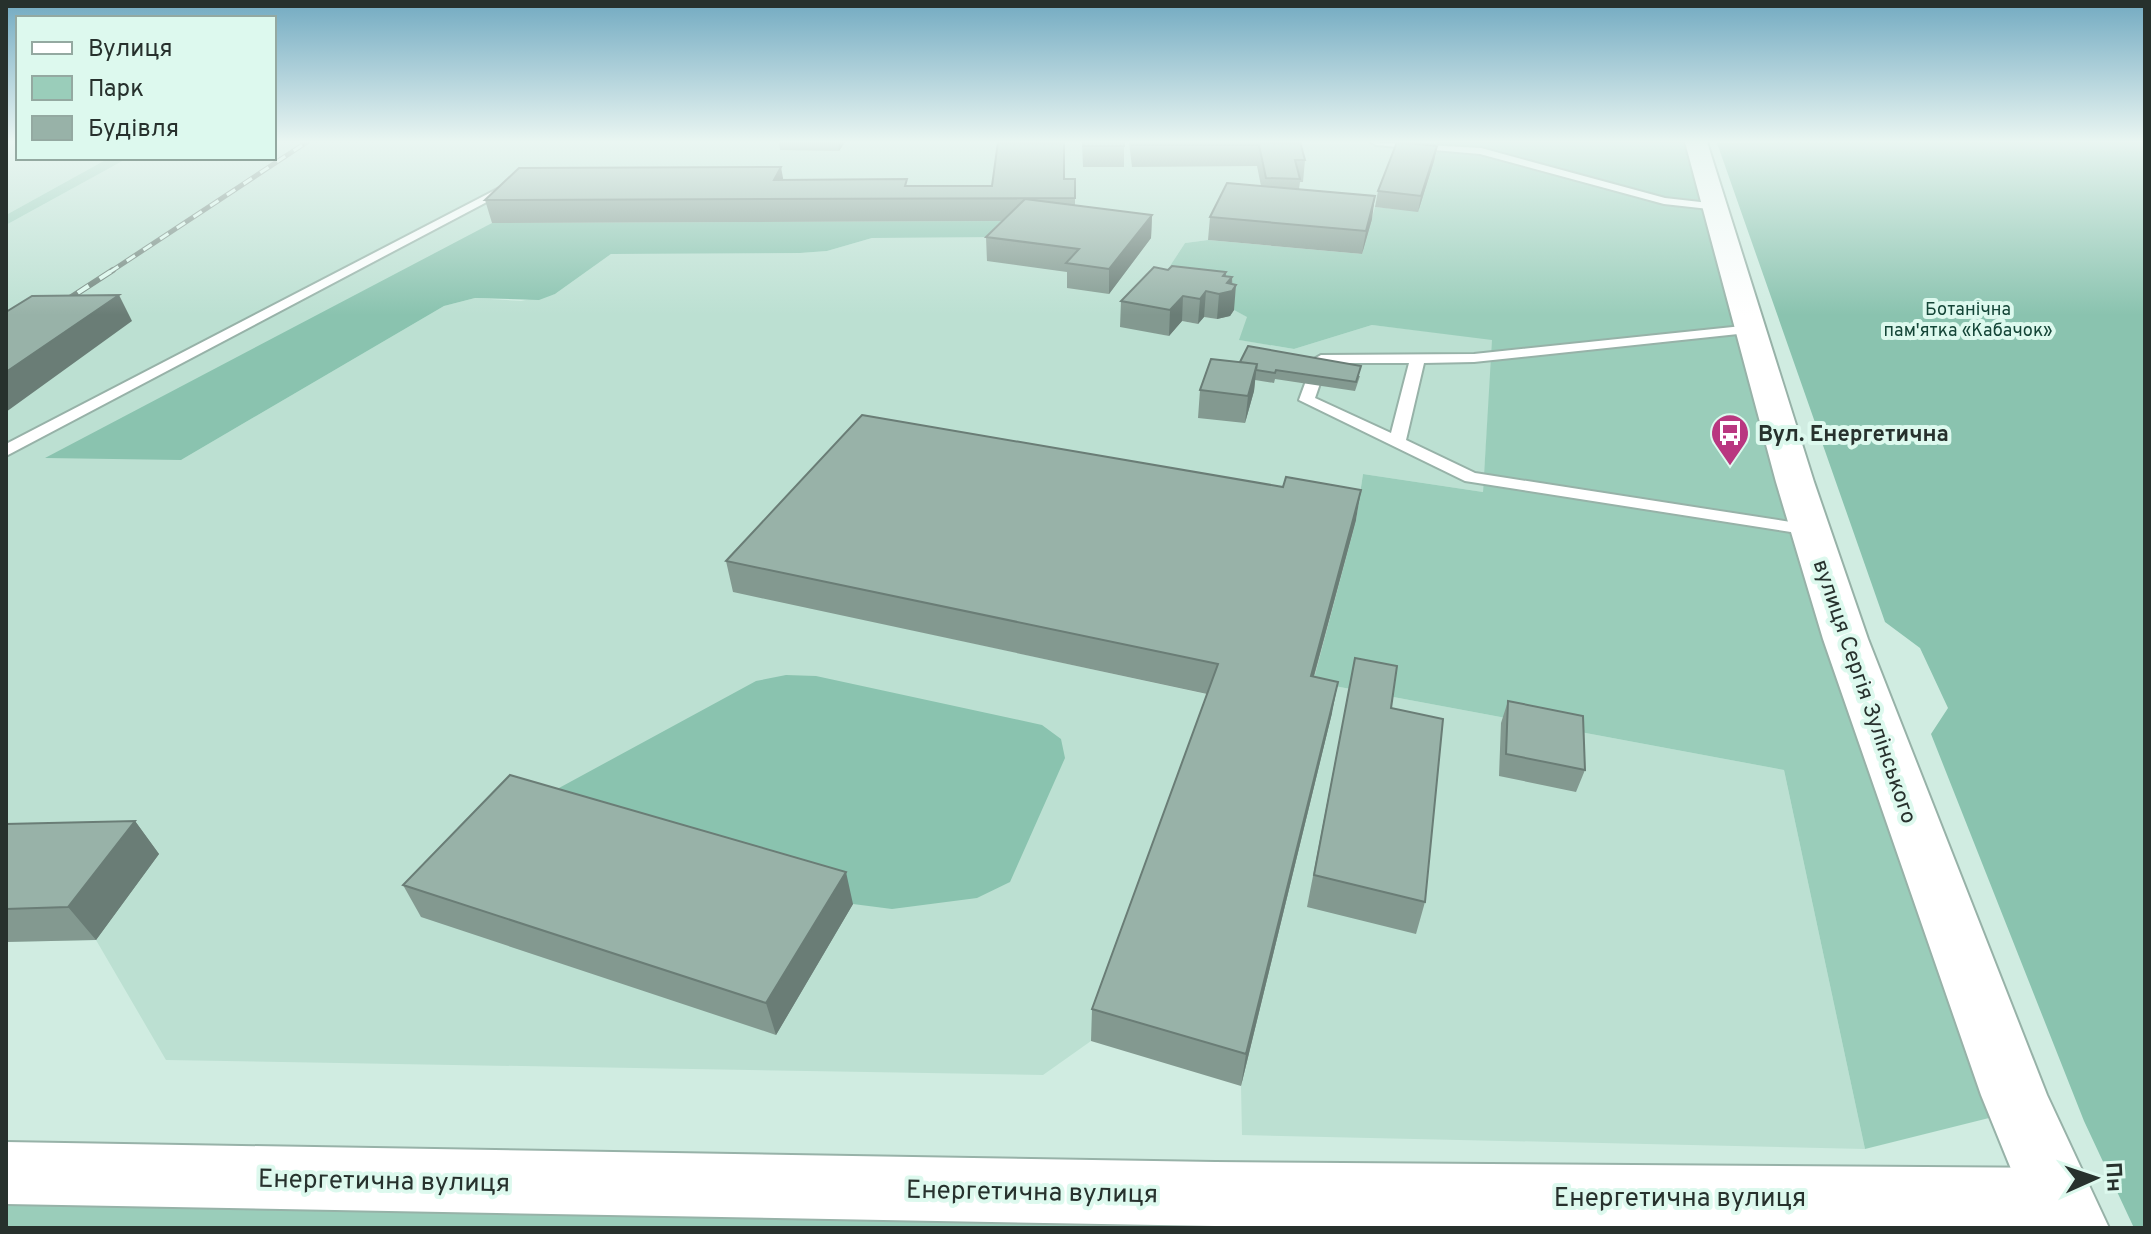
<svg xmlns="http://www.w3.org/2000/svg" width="2151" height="1234" viewBox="0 0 2151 1234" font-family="Overpass,sans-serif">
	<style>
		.built { fill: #bce0d2; fill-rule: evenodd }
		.green { fill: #9acdba }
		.forest { fill: #8ac3af }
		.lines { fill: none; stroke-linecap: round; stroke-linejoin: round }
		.lane-casing { stroke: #97b2a8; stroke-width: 4 }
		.street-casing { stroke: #97b2a8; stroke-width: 4 }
		.secondary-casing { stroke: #97b2a8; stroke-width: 4 }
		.lane { fill: #fff; fill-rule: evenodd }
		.street { fill: #fff; fill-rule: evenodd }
		.secondary { fill: #fff; fill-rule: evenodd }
		.rail-far1-casing { stroke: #73867e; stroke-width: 5 }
		.rail-casing { stroke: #73867e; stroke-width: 6 }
		.rail-far1 { stroke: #ddf9ee; stroke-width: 3; stroke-dasharray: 10; stroke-linecap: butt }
		.rail { stroke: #ddf9ee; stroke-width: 4; stroke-dasharray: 13; stroke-linecap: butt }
		.wall { fill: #839990 }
		.shaded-wall { fill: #6a7d76 }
		.building { fill: #98b2a8; stroke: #6a7d76; stroke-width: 2 }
		.labels { text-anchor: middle; stroke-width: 8; stroke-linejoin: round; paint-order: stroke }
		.far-park-label { font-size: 18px; fill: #144537; stroke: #ddf9ee }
		.poi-label { font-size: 22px; font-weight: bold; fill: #27312d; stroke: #ddf9ee; text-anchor: start }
		.street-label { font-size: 22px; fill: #27312d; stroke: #ddf9ee }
		.near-street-label { font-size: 26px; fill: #27312d; stroke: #ddf9ee }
	</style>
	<rect width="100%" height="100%" fill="#d0ece1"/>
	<!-- built -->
	<path class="built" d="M 6,142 L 18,142 L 18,158 L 109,158 L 6,215 Z
		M 274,142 L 1437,144 L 1434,161 L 1394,157 L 1372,219 L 1225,205 L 1208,240 L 1185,243 L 1153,292 L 1121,326 L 1169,336 L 1182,321 L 1198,324 L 1204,317 L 1217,319 L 1230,316 L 1234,310 L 1248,317 L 1240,340 L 1294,349 L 1372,325 L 1493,339 L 1483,492 L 1363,474 L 1356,520 L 733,591 L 1215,696 L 1091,1041 L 1043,1075 L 166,1060 L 96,940 L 6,942 L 6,225 L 128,158 L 274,158 ZM 492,223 L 1011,237 L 872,238 L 827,251 L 800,253 L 611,254 L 555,294 L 521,301 L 475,298 L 444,306 L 181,460 Z
		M 1313,682 L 1784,770 L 1865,1149 L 1242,1135 L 1241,1086 L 1331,714 Z"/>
	<!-- green -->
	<path class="green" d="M 1437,142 L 1696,142 L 2021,1110 L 1865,1149 L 1784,770 L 1313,682 L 1356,520 L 1363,474 L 1483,492 L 1492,340 L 1372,325 L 1294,349 L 1239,340 L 1247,317 L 1234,310 L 1153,292 L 1185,243 L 1208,240 L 1362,254 L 1375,207 L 1418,211 Z
		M 109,158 L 128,158 L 6,225 L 6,215 Z
		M 6,1173 L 1872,1198 L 1887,1228 L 6,1228 Z"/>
	<!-- forest -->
	<path class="forest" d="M 2145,142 L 2145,1228 L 2134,1228 L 2084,1121 L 1931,734 L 1948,708 L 1920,648 L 1885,622 L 1717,143 Z
		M 1024,221 L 1011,237 L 872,238 L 827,251 L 800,253 L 611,254 L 555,294 L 539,300 L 475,298 L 444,306 L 181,460 L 45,458 L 492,223 Z
		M 786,675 L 816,676 L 1042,725 L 1061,739 L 1065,758 L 1010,882 L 977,898 L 892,909 L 853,904 L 524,807 L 756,681 Z"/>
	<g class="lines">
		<defs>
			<path id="lane" d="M 1371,142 L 1481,148 L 1665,198 L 1718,204 L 1724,207 L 1718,210 L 1664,204 L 1480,154 L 1376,145 Z
				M 505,185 L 515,187 L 6,456 L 6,444 Z
				M 1752,325 L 1759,329 L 1757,332 L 1474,362 L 1424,363 L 1406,440 L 1475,473 L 1810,525 L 1819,530 L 1816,534 L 1810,535 L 1465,481 L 1299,400 L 1314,359 L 1321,355 L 1474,354 ZM 1327,363 L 1409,363 L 1391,433 L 1315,398 Z"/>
			<path id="street" d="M 6,1142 L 1215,1162 L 2058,1168 L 2081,1177 L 2090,1200 L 2081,1223 L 2068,1228 L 1215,1226 L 6,1204 Z"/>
			<path id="secondary" d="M 1685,142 L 1707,142 L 1814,482 L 1868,639 L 2047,1095 L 2109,1228 L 2035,1228 L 1981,1095 L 1823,639 L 1776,482 Z"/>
		</defs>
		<!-- lane casing -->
		<use href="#lane" class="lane-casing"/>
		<!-- street casing -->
		<use href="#street" class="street-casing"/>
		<!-- secondary casing -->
		<use href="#secondary" class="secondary-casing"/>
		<!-- lane -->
		<use href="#lane" class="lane"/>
		<!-- street -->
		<use href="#street" class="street"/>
		<!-- secondary -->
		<use href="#secondary" class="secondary"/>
		<defs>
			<path id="rail-far1" d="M 110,272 L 307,142"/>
			<path id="rail" d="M 56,307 L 113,270"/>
		</defs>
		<!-- rail-far1 casing -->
		<use href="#rail-far1" class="rail-far1-casing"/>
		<!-- rail casing -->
		<use href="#rail" class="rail-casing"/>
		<!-- rail-far1 -->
		<use href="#rail-far1" class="rail-far1"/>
		<!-- rail -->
		<use href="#rail" class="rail"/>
	</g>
	<!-- wall -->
	<path class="wall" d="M 779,142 L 845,142 L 839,151 L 780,150 Z
		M 1082,142 L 1124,146 L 1124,167 L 1083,167 Z
		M 1129,142 L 1300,142 L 1305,160 L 1303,182 L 1300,182 L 1299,189 L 1372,219 L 1362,254 L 1208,240 L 1210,217 L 1261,186 L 1257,166 L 1132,167 Z
		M 1437,146 L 1434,161 L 1418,212 L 1375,207 L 1378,191 Z
		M 1064,179 L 1075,179 L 1075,206 L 1152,215 L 1151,238 L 1109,294 L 1067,288 L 1067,272 L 987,261 L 986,237 L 1003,221 L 492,223 L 485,200 L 783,180 L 908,186 L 992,186 Z
		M 1168,270 L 1226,272 L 1225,276 L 1232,277 L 1234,310 L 1230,316 L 1217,319 L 1204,317 L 1198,324 L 1182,321 L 1169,336 L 1120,327 L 1121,301 Z
		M 1211,359 L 1360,376 L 1355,391 L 1275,379 L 1274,383 L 1255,380 L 1254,391 L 1245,423 L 1198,418 L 1200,390 Z
		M 1356,520 L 1314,677 L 1332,713 L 1241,1086 L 1091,1041 L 1092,1009 L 1207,694 L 733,592 L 726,561 Z
		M 1355,658 L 1391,708 L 1425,902 L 1416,934 L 1307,907 Z
		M 1508,701 L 1585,770 L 1576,792 L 1499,776 L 1501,723 Z
		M 135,821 L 159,854 L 96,940 L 6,942 L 6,824 Z
		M 403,885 L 853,904 L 776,1035 L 421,917 Z"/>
	<!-- shaded-wall -->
	<path class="shaded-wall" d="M 838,142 L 845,142 L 839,151 Z
		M 1437,146 L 1434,161 L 1418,212 L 1421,196 Z
		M 781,167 L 785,189 L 774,180 Z
		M 1375,196 L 1372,219 L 1362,254 L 1366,231 Z
		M 1152,215 L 1151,238 L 1109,294 L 1109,269 Z
		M 1226,272 L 1224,293 L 1227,283 L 1232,277 L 1231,291 L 1236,285 L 1234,310 L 1230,316 L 1217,319 L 1219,294 L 1223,276 Z
		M 1206,291 L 1204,317 L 1198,324 L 1200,299 Z
		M 119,295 L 132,321 L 6,412 L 6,372 Z
		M 1183,296 L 1182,321 L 1169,336 L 1170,310 Z
		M 1257,364 L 1254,391 L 1245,423 L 1248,396 Z
		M 1361,490 L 1356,520 L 1305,708 L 1311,676 Z
		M 1338,682 L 1332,713 L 1241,1086 L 1246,1054 Z
		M 135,821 L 159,854 L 96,940 L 68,907 Z
		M 846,872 L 853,904 L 776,1035 L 766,1003 Z"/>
	<!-- building -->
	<path class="building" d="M 998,142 L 1064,142 L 1064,179 L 1075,179 L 1075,198 L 485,200 L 519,168 L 781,167 L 774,180 L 907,179 L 905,186 L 992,186 Z
		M 1083,142 L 1124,142 L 1124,146 L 1083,146 Z
		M 1132,142 L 1300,142 L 1305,160 L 1295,160 L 1300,179 L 1266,178 L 1259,145 L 1132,145 Z
		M 1397,142 L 1437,146 L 1421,196 L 1378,191 Z
		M 1227,183 L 1375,196 L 1366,231 L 1210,217 Z
		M 1025,199 L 1152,215 L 1109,269 L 1066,263 L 1079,249 L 986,237 Z
		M 1172,266 L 1226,272 L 1223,276 L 1232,277 L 1227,283 L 1236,285 L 1232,291 L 1219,294 L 1206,291 L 1200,299 L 1183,296 L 1170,310 L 1121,301 L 1154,267 L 1168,270 Z
		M 119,295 L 6,372 L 6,312 L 32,296 Z
		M 1248,346 L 1361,366 L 1356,382 L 1276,370 L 1275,373 L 1256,370 L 1257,364 L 1240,362 Z
		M 1211,359 L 1257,364 L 1248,396 L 1200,390 Z
		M 862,415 L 1283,487 L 1286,477 L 1361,490 L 1311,676 L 1338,682 L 1246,1054 L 1092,1009 L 1218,664 L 726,561 Z
		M 1355,658 L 1397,666 L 1391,708 L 1443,719 L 1425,902 L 1314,875 Z
		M 1508,701 L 1583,716 L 1585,770 L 1506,754 Z
		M 510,775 L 846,872 L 766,1003 L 403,885 Z
		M 135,821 L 68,907 L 6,909 L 6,824 Z"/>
	<!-- sky -->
	<linearGradient id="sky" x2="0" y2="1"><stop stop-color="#72aac1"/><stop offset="0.45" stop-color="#eaf6f2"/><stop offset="1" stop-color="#eaf6f2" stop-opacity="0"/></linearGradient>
	<rect width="2151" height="315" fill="url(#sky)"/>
	<!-- icons -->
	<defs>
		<symbol id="bus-pin" viewBox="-11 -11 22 30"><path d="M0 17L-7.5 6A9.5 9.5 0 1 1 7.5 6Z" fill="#b93780" stroke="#ddf9ee"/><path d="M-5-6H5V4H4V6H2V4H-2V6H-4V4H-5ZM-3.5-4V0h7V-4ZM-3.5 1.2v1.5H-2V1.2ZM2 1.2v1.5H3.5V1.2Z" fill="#fff"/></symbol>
	</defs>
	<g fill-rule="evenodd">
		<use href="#bus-pin" x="1708" y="411" width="44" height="60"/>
	</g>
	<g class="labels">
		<!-- far-park labels -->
		<g class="far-park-label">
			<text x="1968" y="315">Ботанічна<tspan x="1968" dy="21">пам'ятка «Кабачок»</tspan></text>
		</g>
		<!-- poi labels -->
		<g class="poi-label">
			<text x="1758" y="441">Вул. Енергетична</text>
		</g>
		<!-- street labels -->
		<g class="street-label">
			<text transform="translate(1866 691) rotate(71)" y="8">вулиця Сергія Зулінського</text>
		</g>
		<!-- near-street labels -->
		<g class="near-street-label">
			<text transform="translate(384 1180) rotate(1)" y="9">Енергетична вулиця</text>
			<text transform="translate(1032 1191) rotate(1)" y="9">Енергетична вулиця</text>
			<text x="1680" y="1206">Енергетична вулиця</text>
		</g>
	</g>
	<!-- border -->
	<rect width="2151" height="1234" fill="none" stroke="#27312d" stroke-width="16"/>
	<!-- legend -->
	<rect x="16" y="16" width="260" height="144" fill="#ddf9ee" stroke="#94a9a1" stroke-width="2"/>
	<rect x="32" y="42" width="40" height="12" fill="#ffffff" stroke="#94a9a1" stroke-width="2"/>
	<text x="88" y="56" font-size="24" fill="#27312d">Вулиця</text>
	<rect x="32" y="76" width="40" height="24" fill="#9acdba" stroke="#94a9a1" stroke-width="2"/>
	<text x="88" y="96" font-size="24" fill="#27312d">Парк</text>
	<rect x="32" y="116" width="40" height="24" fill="#98b2a8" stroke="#94a9a1" stroke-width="2"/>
	<text x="88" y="136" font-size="24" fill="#27312d">Будівля</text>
	<!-- north arrow -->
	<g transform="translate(2095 1178) rotate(87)" stroke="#ddf9ee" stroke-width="6" paint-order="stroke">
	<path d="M0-6L14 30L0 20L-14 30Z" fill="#27312d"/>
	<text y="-12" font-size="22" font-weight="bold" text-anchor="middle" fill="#27312d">Пн</text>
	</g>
</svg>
